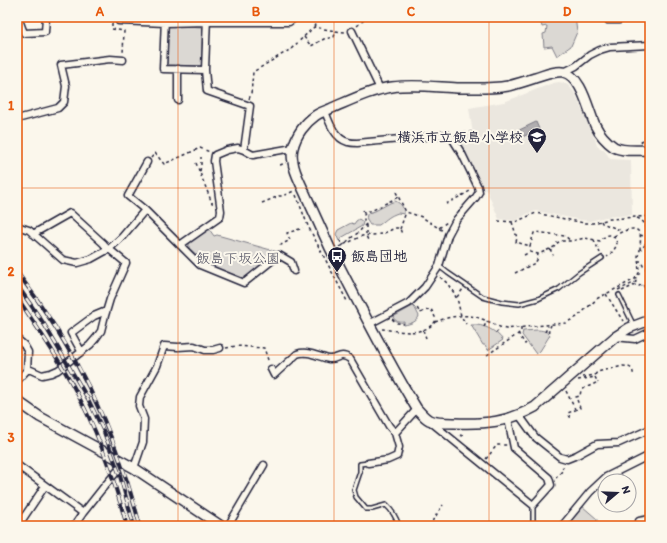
<svg xmlns="http://www.w3.org/2000/svg" width="667" height="543" viewBox="0 0 667 543" font-family="Itim,'Klee One',sans-serif">
	<style>
		.built { fill: #ebe7df }
		.green { fill: #dbd8d3; stroke: #7e7d87 }
		.water { fill: #b1aeb0; stroke: #787681 }
		.lines { fill: none; stroke-linecap: round; stroke-linejoin: round }
		.lane-casing { stroke: #22223b; stroke-width: 6 }
		.street-casing { stroke: #22223b; stroke-width: 9 }
		.secondary-casing { stroke: #22223b; stroke-width: 12 }
		.path { stroke: #22223b; stroke-width: 1.5; stroke-dasharray: 3 3; stroke-linecap: butt }
		.lane { stroke: #fbf7ec; stroke-width: 3 }
		.street { stroke: #fbf7ec; stroke-width: 6 }
		.secondary { stroke: #fbf7ec; stroke-width: 9 }
		.rail-casing { stroke: #22223b; stroke-width: 4 }
		.rail { stroke: #fbf7ec; stroke-width: 2.5; stroke-dasharray: 8; stroke-linecap: butt }
		.grid { fill: none; stroke: #e8590c; stroke-width: 1; stroke-opacity: 0.55 }
		.labels { text-anchor: middle; stroke-width: 4; stroke-linejoin: round; paint-order: stroke }
		.poi-label { font-size: 14px; font-weight: bold; fill: #22223b; stroke: #fbf7ec; text-anchor: end }
		.park-label { font-size: 14px; fill: #505061; stroke: #fbf7ec }
		.neatline { fill: none; stroke: #e8590c; stroke-width: 1.5 }
		.grid-label { font-size: 13px; text-anchor: middle; font-weight: bold; fill: #e8590c }
	</style>
	<rect width="100%" height="100%" fill="#fbf7ec"/>
	<filter id="ink" filterUnits="userSpaceOnUse"><feTurbulence type="fractalNoise" baseFrequency=".025" numOctaves="2"/><feDisplacementMap in="SourceGraphic" scale="8" xChannelSelector="R" yChannelSelector="G"/><feConvolveMatrix kernelMatrix="1 2 1 2 8 2 1 2 1" color-interpolation-filters="sRGB"/></filter>
	<g filter="url(#ink)">
		<!-- built -->
		<path class="built" d="M 559,82 L 564,83 L 568,85 L 575,93 L 594,138 L 595,138 L 597,146 L 602,149 L 604,149 L 610,159 L 631,160 L 632,215 L 605,217 L 590,221 L 581,220 L 536,211 L 527,214 L 515,221 L 499,219 L 487,191 L 485,190 L 458,137 L 459,136 L 473,134 L 469,108 L 504,102 L 553,83 Z"/>
		<!-- green -->
		<path class="green" d="M 531,17 L 575,17 L 577,32 L 571,46 L 557,56 L 552,46 L 544,47 L 543,34 L 546,33 L 547,26 L 542,27 L 541,23 L 531,19 Z
			M 170,25 L 202,27 L 202,66 L 169,65 L 167,64 L 167,28 Z
			M 395,201 C 401,203 405,209 404,214 L 398,213 C 389,216 387,219 379,225 L 370,225 C 367,221 365,217 368,213 L 375,211 L 390,203 Z
			M 359,219 L 363,222 L 362,226 L 341,238 L 341,240 L 339,241 L 336,234 L 338,230 L 351,223 L 354,224 L 356,221 Z
			M 209,229 L 214,236 L 217,235 L 278,252 L 246,277 L 242,278 L 208,265 L 189,248 L 189,243 Z
			M 413,306 L 415,308 L 419,316 C 417,322 410,324 404,325 L 404,322 C 399,323 395,321 393,317 Z
			M 471,325 C 484,324 495,330 503,340 L 488,350 L 485,345 L 483,345 Z
			M 537,330 C 541,330 548,331 550,335 L 540,351 L 536,354 L 522,335 L 523,331 Z
			M 582,506 L 597,519 L 596,526 L 566,526 Z"/>
		<!-- water -->
		<path class="water" d="M 536,122 L 539,129 L 514,141 L 511,134 Z"/>
		<g class="lines">
			<defs>
				<path id="lane" d="M 439,266 L 448,273 L 483,297 L 502,302 L 519,304 L 538,299 L 559,289 L 579,273 L 602,258
					M 619,295 L 634,326
					M 368,463 L 360,464 L 360,472 L 354,490 L 356,497 L 366,509 L 372,509 L 386,505 C 393,511 396,517 399,526
					M 533,523 L 533,505"/>
				<path id="street" d="M 18,17 L 24,33 L 45,32 L 46,17
					M 119,17 L 119,21 L 165,23 L 207,22 L 250,22 L 250,17
					M 165,17 L 163,69 L 205,70
					M 207,17 L 205,70 L 207,91 L 250,106 L 244,150
					M 607,17 L 608,20 L 619,20 L 622,17
					M 250,22 L 289,22 L 293,19 L 294,17
					M 352,31 L 380,89
					M 564,72 L 576,66 L 590,55 L 600,50 L 610,47 L 650,45
					M 178,100 L 178,69
					M 325,111 C 329,122 335,139 348,142 C 351,143 354,143 357,143 L 444,135 L 447,135 L 452,138 L 462,154 L 478,187 L 479,192 L 476,197 L 456,220 L 448,235 L 439,266 L 425,287 L 409,303 L 369,324
					M 17,119 L 58,108 L 64,102 L 66,86 L 61,65 L 110,59 L 123,60
					M 147,162 L 128,196 L 145,210 L 180,245 L 220,217 L 221,211 L 214,161 L 215,155 L 227,150 L 238,148 L 244,150 L 253,155 L 293,148
					M 17,226 L 29,230 L 63,260 L 77,263 L 91,259 L 109,249 L 122,237 L 145,210
					M 33,234 L 70,213 L 104,244 L 107,250
					M 180,245 L 200,265 L 244,283 L 279,255 L 291,262 L 294,271
					M 615,337 L 635,339 L 650,332
					M 17,339 L 24,345 L 28,352 L 27,370 L 17,381
					M 81,351 L 71,333 L 94,316 L 106,311
					M 271,369 L 274,375 L 297,354 C 308,350 318,357 329,359 C 338,360 339,352 350,359 L 389,426 L 395,433
					M 27,370 L 31,370 L 42,375 L 51,373 L 58,370 L 90,345 L 96,338 L 101,331 L 104,319 L 110,299 L 126,263 L 109,249
					M 519,415 L 535,437 L 560,457 L 567,459 L 577,455 L 597,444 L 619,443 L 650,429
					M 432,423 L 533,505 L 551,485 L 549,478 L 514,448 L 508,419
					M 368,463 L 388,460 L 397,456 L 399,447 L 395,433 L 417,409
					M 17,465 L 83,513 L 74,526
					M 134,468 L 143,442 L 144,419 L 139,406 L 140,397 L 157,366 L 164,346 L 178,347 L 194,346 L 205,350 L 213,350 L 220,348
					M 83,513 L 102,489 L 125,462
					M 639,521 L 650,519
					M 18,526 L 45,486
					M 228,526 L 264,465
					M 562,526 L 590,492 L 606,477 L 650,455"/>
				<path id="secondary" d="M 650,150 C 640,150 623,152 614,147 C 607,142 599,133 595,125 C 588,110 582,76 563,72 C 555,70 543,76 535,78 C 526,81 517,84 508,86 C 491,89 474,88 457,88 C 436,87 414,84 392,87 C 371,90 351,100 332,108 C 326,111 320,112 315,116 C 305,123 296,135 293,148 C 292,152 292,158 293,162 C 294,171 299,180 303,189 C 312,209 321,228 330,248 C 358,302 385,357 417,409 C 421,413 425,418 429,420 C 436,423 446,423 454,423 C 486,424 506,423 535,407 L 615,337 L 629,328 L 650,320
					M 17,399 L 20,403 L 40,417 L 134,468 L 221,526"/>
			</defs>
			<!-- lane casing -->
			<use href="#lane" class="lane-casing"/>
			<!-- street casing -->
			<use href="#street" class="street-casing"/>
			<!-- secondary casing -->
			<use href="#secondary" class="secondary-casing"/>
			<!-- path -->
			<path class="path" d="M 112,23 L 112,29 L 124,31 L 123,54
				M 314,26 L 322,17
				M 357,26 L 365,19 L 368,17
				M 304,37 L 311,46 L 324,39 L 334,37 L 336,31
				M 249,99 L 251,94 L 253,72 L 291,49 L 314,27 L 335,31 L 345,32
				M 457,133 L 473,132
				M 641,142 L 650,132
				M 151,158 L 155,153 L 164,164 L 178,158 L 200,148 L 210,152
				M 196,163 L 212,203 L 213,203
				M 280,165 L 286,163
				M 200,171 L 201,166 L 201,157
				M 396,192 L 406,212 L 422,217 L 443,231
				M 296,195 L 308,226 L 348,303
				M 262,203 L 279,196 L 282,196 L 294,191
				M 446,204 L 472,190
				M 363,210 L 365,214
				M 637,218 C 648,222 650,235 645,244
				M 498,221 L 515,222 L 536,213 L 584,223 L 593,223 L 610,219 L 650,216
				M 601,221 L 602,223 L 620,230 L 621,233
				M 512,222 L 517,238 L 516,242 L 530,246
				M 366,225 L 366,236 L 368,240 L 370,240
				M 439,228 L 447,222
				M 400,229 L 406,212
				M 640,235 L 648,237
				M 614,236 C 620,233 636,223 640,234 C 641,239 640,245 640,250
				M 340,240 L 342,246 L 351,238 L 359,232 L 366,224 L 364,220 L 364,215 L 366,212 L 373,210 L 398,197
				M 594,240 L 600,253
				M 280,244 L 281,245 L 290,240 L 287,233 L 303,228
				M 339,247 L 362,236 L 382,234 L 395,228 L 398,228 L 400,229 L 402,234 L 403,234
				M 550,249 L 553,255
				M 530,252 L 538,254 L 541,253 L 554,247 L 557,243 L 561,241 L 571,241 L 585,238 L 600,241 C 607,233 614,232 617,244 C 615,249 612,253 607,257
				M 524,255 L 530,252 L 530,246 L 534,233 L 536,232 L 565,236 L 571,241
				M 638,261 L 641,261 L 644,268 L 650,270
				M 515,273 L 535,263 L 537,260 L 538,254
				M 440,277 L 447,283 L 454,293 L 458,302 L 461,316 L 466,324
				M 618,290 L 636,282 L 635,279
				M 622,291 L 635,285 L 639,286 L 643,284 L 650,300
				M 606,294 L 623,321
				M 457,297 L 463,289
				M 392,319 L 397,323 L 404,324
				M 435,322 C 450,316 467,313 482,319 C 491,322 497,327 506,329 L 565,323 L 577,317 L 598,298 L 635,279 L 639,273 L 638,256 L 640,250 L 644,246 L 650,241
				M 484,327 L 487,321
				M 382,329 C 399,331 422,337 435,322 L 435,317 L 431,309 L 420,313 L 416,306
				M 423,330 L 426,338
				M 545,332 L 548,326
				M 496,333 L 500,328
				M 518,333 L 525,344 L 526,343
				M 548,333 L 551,325
				M 226,348 L 236,346 L 264,348 L 269,363
				M 487,355 L 521,332 L 521,328
				M 583,377 L 595,375 L 597,372 L 623,366 C 630,366 634,369 633,376
				M 595,377 L 598,383
				M 578,380 L 595,377
				M 566,391 L 575,409
				M 571,417 L 570,417 L 568,413 L 580,408 L 576,397 L 580,396 L 581,390 L 598,382
				M 460,435 L 463,436
				M 486,459 L 497,445 L 508,445
				M 556,478 L 562,471 L 561,470 L 564,466
				M 429,526 L 443,505"/>
			<!-- lane -->
			<use href="#lane" class="lane"/>
			<!-- street -->
			<use href="#street" class="street"/>
			<!-- secondary -->
			<use href="#secondary" class="secondary"/>
			<defs>
				<path id="rail" d="M 17,272 C 76,349 116,432 140,526
					M 17,285 L 44,324 L 88,399 L 104,432 L 120,476 L 134,526
					M 17,297 C 40,332 64,366 82,403 C 102,442 115,484 127,526"/>
			</defs>
			<!-- rail casing -->
			<use href="#rail" class="rail-casing"/>
			<!-- rail -->
			<use href="#rail" class="rail"/>
		</g>
	</g>
	<!-- grid -->
	<path class="grid" d="M 178,17 L 178,526M 334,17 L 334,526M 489,17 L 489,526M 17,188 L 650,188M 17,355 L 650,355"/>
	<!-- icons -->
	<defs>
		<symbol id="school-pin" viewBox="-11 -11 22 30"><path d="M0 17L-7.5 6A9.5 9.5 0 1 1 7.5 6Z" fill="#22223b" stroke="#fbf7ec"/><path d="M0-5L7-2L0 1L-7-2ZM-4 1L0 2.5L4 1V4Q0 6-4 4Z" fill="#fff"/></symbol>
		<symbol id="bus-pin" viewBox="-11 -11 22 30"><path d="M0 17L-7.5 6A9.5 9.5 0 1 1 7.5 6Z" fill="#22223b" stroke="#fbf7ec"/><path d="M-5-6H5V4H4V6H2V4H-2V6H-4V4H-5ZM-3.5-4V0h7V-4ZM-3.5 1.2v1.5H-2V1.2ZM2 1.2v1.5H3.5V1.2Z" fill="#fff"/></symbol>
	</defs>
	<g fill-rule="evenodd">
		<use href="#school-pin" x="526" y="126" width="22" height="30"/>
		<use href="#bus-pin" x="326" y="245" width="22" height="30"/>
	</g>
	<g class="labels">
		<!-- poi labels -->
		<g class="poi-label">
			<text x="523" y="142">横浜市立飯島小学校</text>
			<text x="351" y="261" text-anchor="start">飯島団地</text>
		</g>
		<!-- park labels -->
		<g class="park-label">
			<text x="238" y="263">飯島下坂公園</text>
		</g>
	</g>
	<!-- margin -->
	<rect width="667" height="543" fill="none" stroke="#fbf7ec" stroke-width="44"/>
	<!-- north arrow -->
	<g transform="translate(617 493) rotate(71)"><circle r="19" fill="#fbf7ec" stroke="#a4a2a5"/>
	<path d="M0-3L7 15L0 10L-7 15Z" fill="#22223b"/>
	<text y="-6" font-size="11" font-weight="bold" text-anchor="middle" fill="#22223b">N</text>
	</g>
	<rect x="22" y="22" width="623" height="499" class="neatline"/>
	<g class="grid-label">
		<text x="100" y="16">A</text>
		<text x="256" y="16">B</text>
		<text x="411" y="16">C</text>
		<text x="567" y="16">D</text>
		<text x="11" y="110">1</text>
		<text x="11" y="276">2</text>
		<text x="11" y="442">3</text>
	</g>
</svg>
